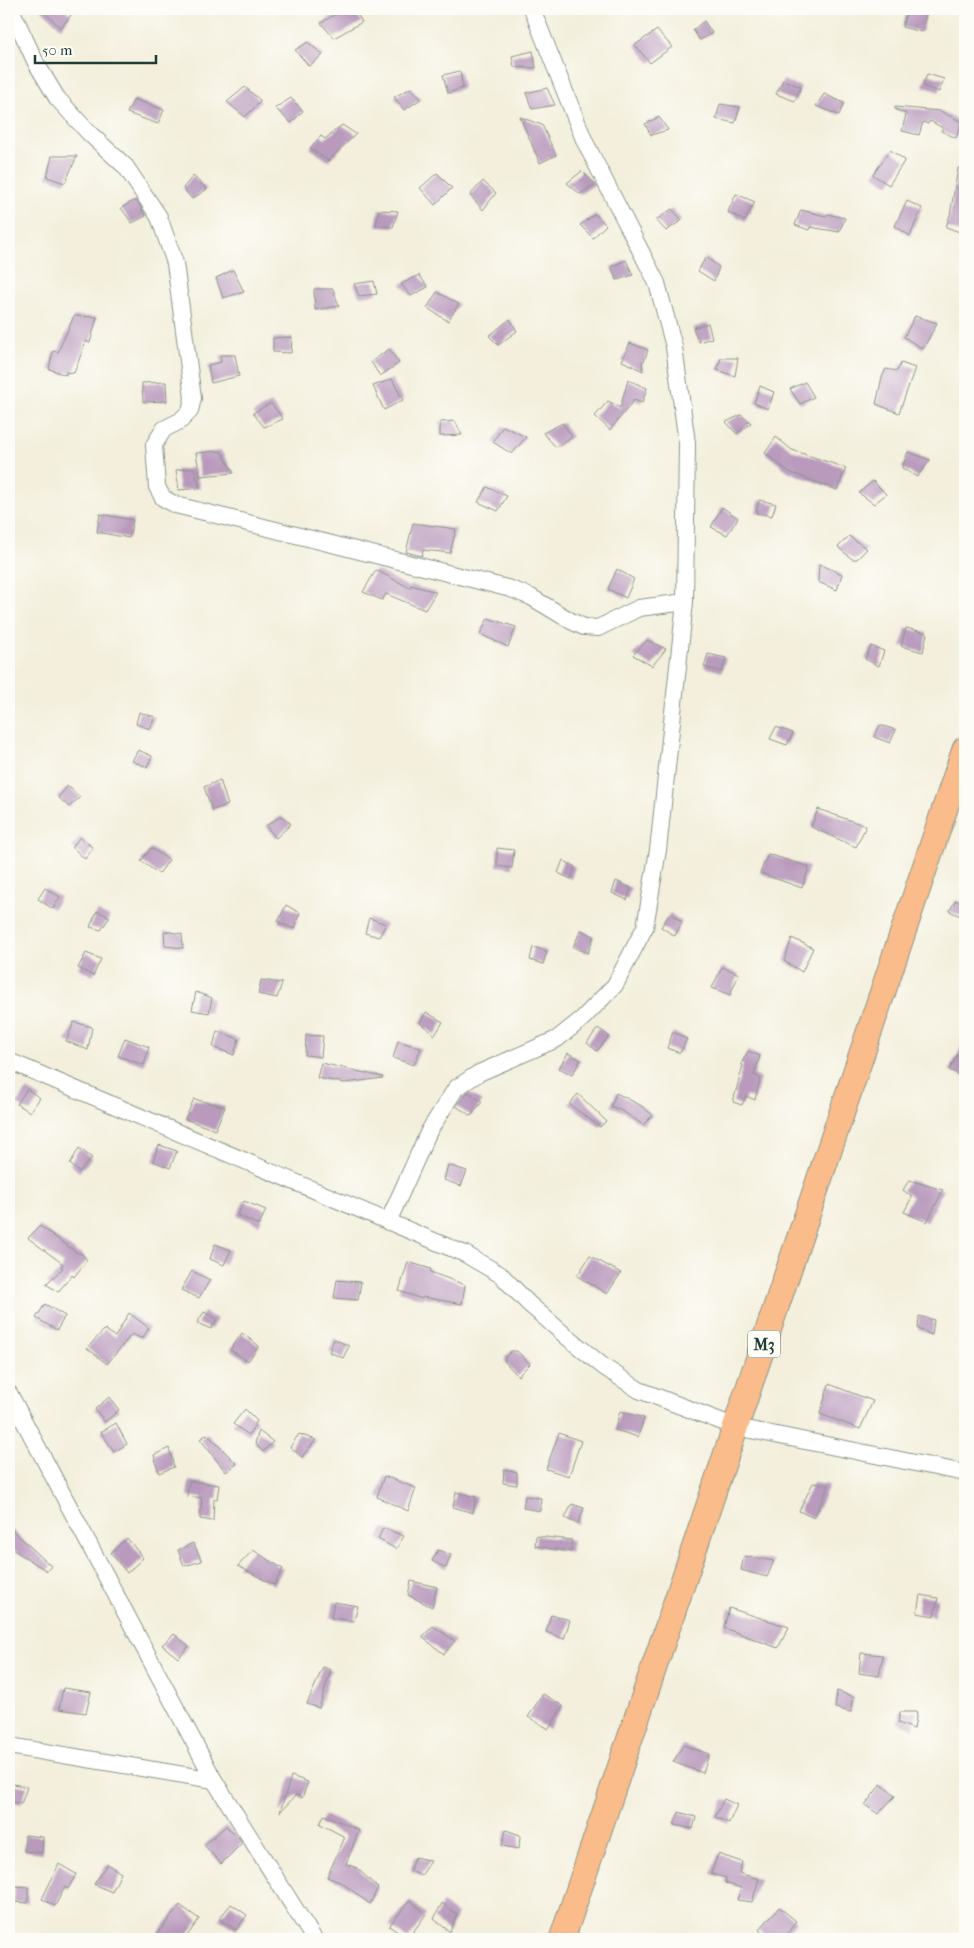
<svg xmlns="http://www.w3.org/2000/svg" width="974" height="1948" viewBox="0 0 974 1948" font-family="'IM FELL French Canon',serif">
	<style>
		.building { fill: #b99abd }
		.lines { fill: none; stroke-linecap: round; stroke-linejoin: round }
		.minor-casing { stroke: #899688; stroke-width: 18 }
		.primary-casing { stroke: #899688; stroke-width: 27 }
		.minor { stroke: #fff; stroke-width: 16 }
		.primary { stroke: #fabc8b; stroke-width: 25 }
		.labels { text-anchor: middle; stroke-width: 5; stroke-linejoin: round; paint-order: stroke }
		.shield { fill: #fdfcf7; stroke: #62766e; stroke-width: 1 }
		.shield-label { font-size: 16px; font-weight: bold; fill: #1f3d34 }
	</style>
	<rect width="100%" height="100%" fill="#fdfcf7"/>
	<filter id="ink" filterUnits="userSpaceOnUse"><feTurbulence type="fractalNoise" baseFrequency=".02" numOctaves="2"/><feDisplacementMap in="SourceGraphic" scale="10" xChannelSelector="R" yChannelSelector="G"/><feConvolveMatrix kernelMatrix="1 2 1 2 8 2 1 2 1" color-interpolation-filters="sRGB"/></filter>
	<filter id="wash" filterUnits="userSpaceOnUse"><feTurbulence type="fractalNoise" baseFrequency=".0096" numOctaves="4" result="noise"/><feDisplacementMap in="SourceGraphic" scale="20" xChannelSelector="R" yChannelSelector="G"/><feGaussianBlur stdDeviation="1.12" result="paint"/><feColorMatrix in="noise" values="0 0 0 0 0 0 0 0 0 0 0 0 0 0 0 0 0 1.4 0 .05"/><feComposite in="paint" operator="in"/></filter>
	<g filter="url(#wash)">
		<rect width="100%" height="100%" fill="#f3efdc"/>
		<g id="blocks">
			<!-- building -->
			<path class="building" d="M 41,9 L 65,9 L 71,15 L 61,28 Z
				M 344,9 L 354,9 L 362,22 L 334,38 L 321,23 Z
				M 907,10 L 926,14 L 922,32 L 902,27 Z
				M 704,21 L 712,33 L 700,40 L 693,30 Z
				M 657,30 L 672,47 L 650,63 L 635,45 Z
				M 308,42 L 323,55 L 309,66 L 295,50 Z
				M 533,51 L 536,68 L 514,67 L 512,56 Z
				M 460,71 L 463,88 L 448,93 L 443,75 Z
				M 927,74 L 944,79 L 939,92 L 923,86 Z
				M 783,80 L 801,87 L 795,101 L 776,94 Z
				M 245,87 L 261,101 L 245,117 L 227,102 Z
				M 411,88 L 421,99 L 404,110 L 394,97 Z
				M 547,88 L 555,105 L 532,109 L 526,93 Z
				M 824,94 L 844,103 L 839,115 L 816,106 Z
				M 291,98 L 303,111 L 291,123 L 275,108 Z
				M 134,99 L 164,110 L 158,124 L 127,113 Z
				M 720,104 L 740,107 L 735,123 L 716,119 Z
				M 895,107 L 940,111 L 962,122 L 956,138 L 941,131 L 943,128 L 930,121 L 928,124 L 923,122 L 919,135 L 902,131 L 906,114 L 895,109 Z
				M 520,117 L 542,125 L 556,155 L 540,163 Z
				M 659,117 L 668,130 L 651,135 L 645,124 Z
				M 342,125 L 356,134 L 328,161 L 310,148 L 321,136 L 325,139 Z
				M 890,150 L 905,160 L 889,185 L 873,175 Z
				M 52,156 L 77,156 L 65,183 L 47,177 Z
				M 958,168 L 965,169 L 965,234 L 946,227 L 950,215 Z
				M 582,171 L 595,184 L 580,194 L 567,183 Z
				M 437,173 L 452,188 L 435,205 L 420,188 Z
				M 193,176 L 207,189 L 192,199 L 183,188 Z
				M 483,181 L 496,193 L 483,210 L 470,195 Z
				M 736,194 L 755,202 L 745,221 L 728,212 Z
				M 136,200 L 146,216 L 132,223 L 121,208 Z
				M 907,201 L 922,208 L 910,236 L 895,226 Z
				M 672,209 L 682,220 L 666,231 L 656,220 Z
				M 379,210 L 398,211 L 393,227 L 376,226 Z
				M 801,210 L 826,216 L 827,214 L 845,218 L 839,232 L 810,227 L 809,230 L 795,225 Z
				M 595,214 L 606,225 L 593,238 L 580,225 Z
				M 706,257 L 719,267 L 714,281 L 698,271 Z
				M 626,260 L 633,275 L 617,280 L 611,267 Z
				M 233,270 L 244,292 L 223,298 L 216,278 Z
				M 419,275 L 428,287 L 411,296 L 401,284 Z
				M 374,281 L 377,294 L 359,296 L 354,284 Z
				M 314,289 L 333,289 L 339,306 L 315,310 Z
				M 437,292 L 459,304 L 448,321 L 427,308 Z
				M 74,316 L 97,317 L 90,343 L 86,341 L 74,373 L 66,372 L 66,375 L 49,369 L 53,351 L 58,352 Z
				M 915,316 L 937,323 L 923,349 L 904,337 Z
				M 510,319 L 517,331 L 498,345 L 489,336 Z
				M 708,323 L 712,338 L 699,342 L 693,328 Z
				M 292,337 L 291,353 L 273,352 L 273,338 Z
				M 630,343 L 648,350 L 644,361 L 642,361 L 643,371 L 622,361 Z
				M 389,349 L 399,363 L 380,376 L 371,362 Z
				M 220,355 L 235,355 L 239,376 L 211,383 L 208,365 L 221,362 Z
				M 721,358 L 738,358 L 735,376 L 717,370 Z
				M 901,363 L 915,368 L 899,413 L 876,404 L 882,377 L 886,369 L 897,371 Z
				M 392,379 L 403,400 L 384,410 L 373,386 Z
				M 628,380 L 647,388 L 642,403 L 634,400 L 610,430 L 595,416 L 608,401 L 620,408 Z
				M 166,382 L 167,401 L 143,402 L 142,383 Z
				M 805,382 L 814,397 L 800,404 L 790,389 Z
				M 760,386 L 774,392 L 768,409 L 754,403 Z
				M 271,403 L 283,419 L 264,427 L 253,413 Z
				M 741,415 L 751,423 L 737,434 L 726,422 Z
				M 455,421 L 462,435 L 440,436 L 440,422 Z
				M 563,423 L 572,437 L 556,447 L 543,433 Z
				M 503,426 L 526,437 L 512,454 L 493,442 Z
				M 776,437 L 792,450 L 846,468 L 837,490 L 789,472 L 765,453 Z
				M 221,451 L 234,473 L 200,476 L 196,453 Z
				M 908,452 L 930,460 L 917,477 L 902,468 Z
				M 194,468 L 200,488 L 179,490 L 176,470 Z
				M 873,481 L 886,494 L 874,504 L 859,493 Z
				M 487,487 L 507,496 L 498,511 L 478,502 Z
				M 759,500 L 776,504 L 772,516 L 756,513 Z
				M 722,507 L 738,518 L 727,535 L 711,527 Z
				M 100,514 L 133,520 L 129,538 L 97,532 Z
				M 413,523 L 456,529 L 450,553 L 423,550 L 422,556 L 406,552 Z
				M 849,536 L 867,549 L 857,559 L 852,559 L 838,547 Z
				M 819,564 L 842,574 L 837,590 L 818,582 Z
				M 617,569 L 634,579 L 626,598 L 608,589 Z
				M 376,570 L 410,588 L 411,585 L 436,592 L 425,610 L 386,594 L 382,600 L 363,592 Z
				M 488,618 L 516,627 L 508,647 L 480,634 Z
				M 906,628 L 927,633 L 923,652 L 901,646 Z
				M 647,640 L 666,649 L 652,666 L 633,655 Z
				M 871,646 L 884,651 L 879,666 L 865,659 Z
				M 708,654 L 726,658 L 722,672 L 704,667 Z
				M 139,712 L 155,717 L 150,729 L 136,724 Z
				M 880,725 L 896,730 L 890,743 L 874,737 Z
				M 776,727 L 793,733 L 787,745 L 770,739 Z
				M 138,750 L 152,756 L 147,767 L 132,761 Z
				M 220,780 L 228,805 L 212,810 L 204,787 Z
				M 68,786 L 80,797 L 69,807 L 58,797 Z
				M 818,809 L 866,826 L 856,847 L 811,827 Z
				M 281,816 L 291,824 L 276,838 L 266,826 Z
				M 80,837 L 93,848 L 85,859 L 72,847 Z
				M 151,848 L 169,860 L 159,874 L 141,861 Z
				M 497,848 L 514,850 L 512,868 L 497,866 Z
				M 768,854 L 809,867 L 802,888 L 760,873 Z
				M 563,860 L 575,867 L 571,879 L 558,873 Z
				M 616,881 L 631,888 L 627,900 L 612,893 Z
				M 45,888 L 60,897 L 53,909 L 38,899 Z
				M 956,900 L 965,904 L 965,918 L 949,911 Z
				M 286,905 L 300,913 L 294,929 L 278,922 Z
				M 97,911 L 110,917 L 101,930 L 90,927 Z
				M 670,913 L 682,922 L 675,936 L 661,927 Z
				M 369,918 L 386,924 L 379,937 L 365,933 Z
				M 581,930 L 594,936 L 588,953 L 573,947 Z
				M 164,931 L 182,934 L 183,948 L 165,946 Z
				M 792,938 L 813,948 L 802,972 L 784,961 Z
				M 533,947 L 547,951 L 543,964 L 530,960 Z
				M 86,953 L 101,959 L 93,976 L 78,968 Z
				M 722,967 L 739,974 L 730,995 L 712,988 Z
				M 261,980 L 282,983 L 277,998 L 258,994 Z
				M 196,992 L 212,998 L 209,1013 L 192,1010 Z
				M 426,1012 L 443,1022 L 435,1035 L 420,1023 Z
				M 74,1022 L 92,1027 L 88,1050 L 66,1041 Z
				M 598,1028 L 609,1036 L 597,1051 L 587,1043 Z
				M 217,1031 L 239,1039 L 234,1055 L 213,1047 Z
				M 673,1032 L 687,1039 L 680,1053 L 667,1048 Z
				M 306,1035 L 323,1036 L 321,1057 L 305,1055 Z
				M 125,1038 L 149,1047 L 144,1065 L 118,1056 Z
				M 398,1041 L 421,1048 L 414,1065 L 393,1058 Z
				M 965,1041 L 965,1077 L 949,1070 Z
				M 748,1051 L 760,1056 L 754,1075 L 760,1078 L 755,1100 L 746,1096 L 742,1105 L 733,1102 L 743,1065 L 741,1064 Z
				M 568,1053 L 581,1060 L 572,1075 L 559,1068 Z
				M 321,1063 L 383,1077 L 383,1078 L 345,1083 L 317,1078 Z
				M 27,1089 L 40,1098 L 30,1112 L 17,1104 Z
				M 468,1092 L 482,1102 L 471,1116 L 456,1106 Z
				M 616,1093 L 640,1105 L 653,1115 L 643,1125 L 624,1112 L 611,1106 Z
				M 578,1094 L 606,1121 L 600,1127 L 569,1104 Z
				M 194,1099 L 225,1107 L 215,1130 L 185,1119 Z
				M 159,1145 L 177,1151 L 170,1168 L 153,1161 Z
				M 79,1148 L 92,1158 L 79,1172 L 70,1164 Z
				M 448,1165 L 467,1171 L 461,1186 L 444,1180 Z
				M 909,1180 L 943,1190 L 927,1222 L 904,1212 L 912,1197 L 903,1190 Z
				M 244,1201 L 266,1210 L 259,1225 L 237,1215 Z
				M 40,1226 L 79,1254 L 81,1253 L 87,1260 L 74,1277 L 72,1275 L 58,1292 L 46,1284 L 63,1268 L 61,1267 L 63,1264 L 28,1238 Z
				M 215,1244 L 231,1250 L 224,1265 L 210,1259 Z
				M 590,1256 L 621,1273 L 607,1294 L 577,1276 Z
				M 408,1262 L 431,1269 L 430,1272 L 465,1285 L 462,1304 L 423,1297 L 422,1299 L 399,1291 Z
				M 192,1271 L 210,1280 L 199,1298 L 181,1290 Z
				M 337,1280 L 361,1282 L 358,1300 L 334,1298 Z
				M 45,1304 L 65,1316 L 57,1330 L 36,1318 Z
				M 204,1312 L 217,1319 L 211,1329 L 197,1323 Z
				M 129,1313 L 149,1328 L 142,1339 L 132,1334 L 107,1364 L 87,1348 L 105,1329 L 115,1337 Z
				M 919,1316 L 934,1320 L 932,1335 L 918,1329 Z
				M 242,1333 L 259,1346 L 248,1361 L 230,1350 Z
				M 334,1339 L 349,1346 L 343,1358 L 329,1352 Z
				M 511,1351 L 517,1351 L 530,1364 L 518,1376 L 505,1362 L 505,1357 Z
				M 829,1384 L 873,1401 L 860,1429 L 820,1414 Z
				M 109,1397 L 119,1410 L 105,1422 L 95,1409 Z
				M 245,1409 L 257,1421 L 249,1435 L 233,1424 Z
				M 620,1411 L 644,1418 L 638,1437 L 615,1430 Z
				M 116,1423 L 127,1444 L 114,1452 L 101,1432 Z
				M 259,1431 L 273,1442 L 263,1452 L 255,1443 Z
				M 559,1433 L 581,1441 L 569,1476 L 546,1469 Z
				M 207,1434 L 237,1464 L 226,1472 L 200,1439 Z
				M 299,1434 L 316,1440 L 302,1457 L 290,1447 Z
				M 169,1448 L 174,1467 L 159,1473 L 154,1455 Z
				M 504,1469 L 517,1472 L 517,1485 L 503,1483 Z
				M 384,1476 L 416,1488 L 408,1511 L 377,1497 Z
				M 189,1481 L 219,1485 L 217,1499 L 214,1499 L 213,1521 L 200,1519 L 202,1498 L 187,1496 Z
				M 813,1483 L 829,1485 L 814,1518 L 799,1511 Z
				M 456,1492 L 476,1497 L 473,1513 L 453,1507 Z
				M 525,1496 L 541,1498 L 540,1511 L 523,1508 Z
				M 572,1504 L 584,1508 L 578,1524 L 565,1518 Z
				M 9,1527 L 51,1566 L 47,1571 L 9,1547 Z
				M 383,1528 L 404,1536 L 396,1549 L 378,1539 Z
				M 536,1536 L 572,1540 L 571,1552 L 535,1546 Z
				M 127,1538 L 143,1558 L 127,1573 L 111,1553 Z
				M 193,1543 L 202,1561 L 184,1566 L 178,1550 Z
				M 253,1550 L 283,1569 L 274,1585 L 238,1566 Z
				M 438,1550 L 451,1555 L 446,1568 L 432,1561 Z
				M 744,1556 L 774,1561 L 767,1577 L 741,1570 Z
				M 411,1581 L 437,1587 L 432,1607 L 408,1595 Z
				M 920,1595 L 938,1598 L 934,1616 L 917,1613 Z
				M 334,1602 L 358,1606 L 354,1621 L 331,1618 Z
				M 729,1608 L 789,1627 L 778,1648 L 724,1628 Z
				M 551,1615 L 570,1620 L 564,1639 L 546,1632 Z
				M 433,1626 L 455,1641 L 444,1654 L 422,1637 Z
				M 174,1634 L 189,1646 L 178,1658 L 162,1645 Z
				M 861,1653 L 883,1655 L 879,1676 L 859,1673 Z
				M 323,1667 L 331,1670 L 319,1708 L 307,1704 Z
				M 63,1688 L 91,1692 L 86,1713 L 59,1709 Z
				M 837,1691 L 854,1697 L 851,1712 L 835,1708 Z
				M 543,1694 L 563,1706 L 549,1729 L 528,1717 Z
				M 900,1712 L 917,1712 L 914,1729 L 898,1723 Z
				M 683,1745 L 709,1754 L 703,1773 L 673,1762 Z
				M 291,1776 L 308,1782 L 302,1798 L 296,1795 L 280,1812 Z
				M 9,1783 L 27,1787 L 21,1804 L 9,1801 Z
				M 881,1784 L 895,1796 L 878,1814 L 865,1805 Z
				M 724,1799 L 737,1805 L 729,1823 L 715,1817 Z
				M 679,1812 L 696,1817 L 693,1829 L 674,1825 Z
				M 324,1815 L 359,1830 L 346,1864 L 357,1868 L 378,1888 L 370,1904 L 342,1883 L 327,1877 L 345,1837 L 320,1824 Z
				M 226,1826 L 238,1837 L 242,1843 L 221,1864 L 204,1845 Z
				M 506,1830 L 520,1835 L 519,1849 L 502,1846 Z
				M 25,1835 L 43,1837 L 42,1853 L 24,1851 Z
				M 718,1854 L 742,1862 L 739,1873 L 759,1879 L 752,1902 L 737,1900 L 741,1888 L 725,1883 L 726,1878 L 711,1874 Z
				M 415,1857 L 431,1861 L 421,1876 L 411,1871 L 411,1866 Z
				M 59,1864 L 76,1874 L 68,1889 L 65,1887 L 55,1906 L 42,1899 Z
				M 107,1864 L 121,1873 L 112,1892 L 94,1884 Z
				M 15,1886 L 28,1887 L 28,1903 L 14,1902 Z
				M 410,1900 L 426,1914 L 408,1939 L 389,1926 Z
				M 442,1903 L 457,1914 L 450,1932 L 434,1919 Z
				M 231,1904 L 247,1915 L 236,1930 L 219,1919 Z
				M 180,1905 L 199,1919 L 185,1939 L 153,1939 Z
				M 779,1907 L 796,1921 L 784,1939 L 769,1939 L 759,1930 Z"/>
		</g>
	</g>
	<g filter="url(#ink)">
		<use href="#blocks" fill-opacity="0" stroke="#899688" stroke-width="1"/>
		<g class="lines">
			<defs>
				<path id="minor" d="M 11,9 L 36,63 L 57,98 L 89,133 L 126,167 L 159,217 L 175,263 L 193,398 L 190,411 L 180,421 L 164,429 L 154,445 L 157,487 L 163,498 L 176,505 L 511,589 L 531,597 L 571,621 L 584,627 L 598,628 L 639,608 L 685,602
					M 9,1061 L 465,1254 L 501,1275 L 528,1303 L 567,1337 L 604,1367 L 639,1390 L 736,1427 L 965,1473
					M 388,1222 L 429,1131 L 456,1088 L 479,1073 L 557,1039 L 582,1019 L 615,985 L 645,927 L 658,850 L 685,602 L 687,443 L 674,347 L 657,283 L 585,142 L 532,9
					M 9,1393 L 214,1780 L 314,1939
					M 9,1746 L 214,1780"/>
				<path id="primary" d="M 562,1939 L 965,749"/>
			</defs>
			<!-- minor casing -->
			<use href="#minor" class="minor-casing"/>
			<!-- primary casing -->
			<use href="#primary" class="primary-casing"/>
			<!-- minor -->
			<use href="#minor" class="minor"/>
			<!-- primary -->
			<use href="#primary" class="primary"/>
		</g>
	</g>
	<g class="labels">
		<!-- shield labels -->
		<rect class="shield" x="748" y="1330.5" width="32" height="27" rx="4"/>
		<g class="shield-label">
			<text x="764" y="1350">M3</text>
		</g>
	</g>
	<!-- margin -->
	<rect width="974" height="1948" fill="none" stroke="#fdfcf7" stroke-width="30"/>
	<!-- scale -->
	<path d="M35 55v8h121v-8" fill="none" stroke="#1f3d34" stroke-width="2.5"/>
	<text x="42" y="55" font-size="15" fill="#1f3d34" stroke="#fdfcf7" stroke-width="4" paint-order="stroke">50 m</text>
</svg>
